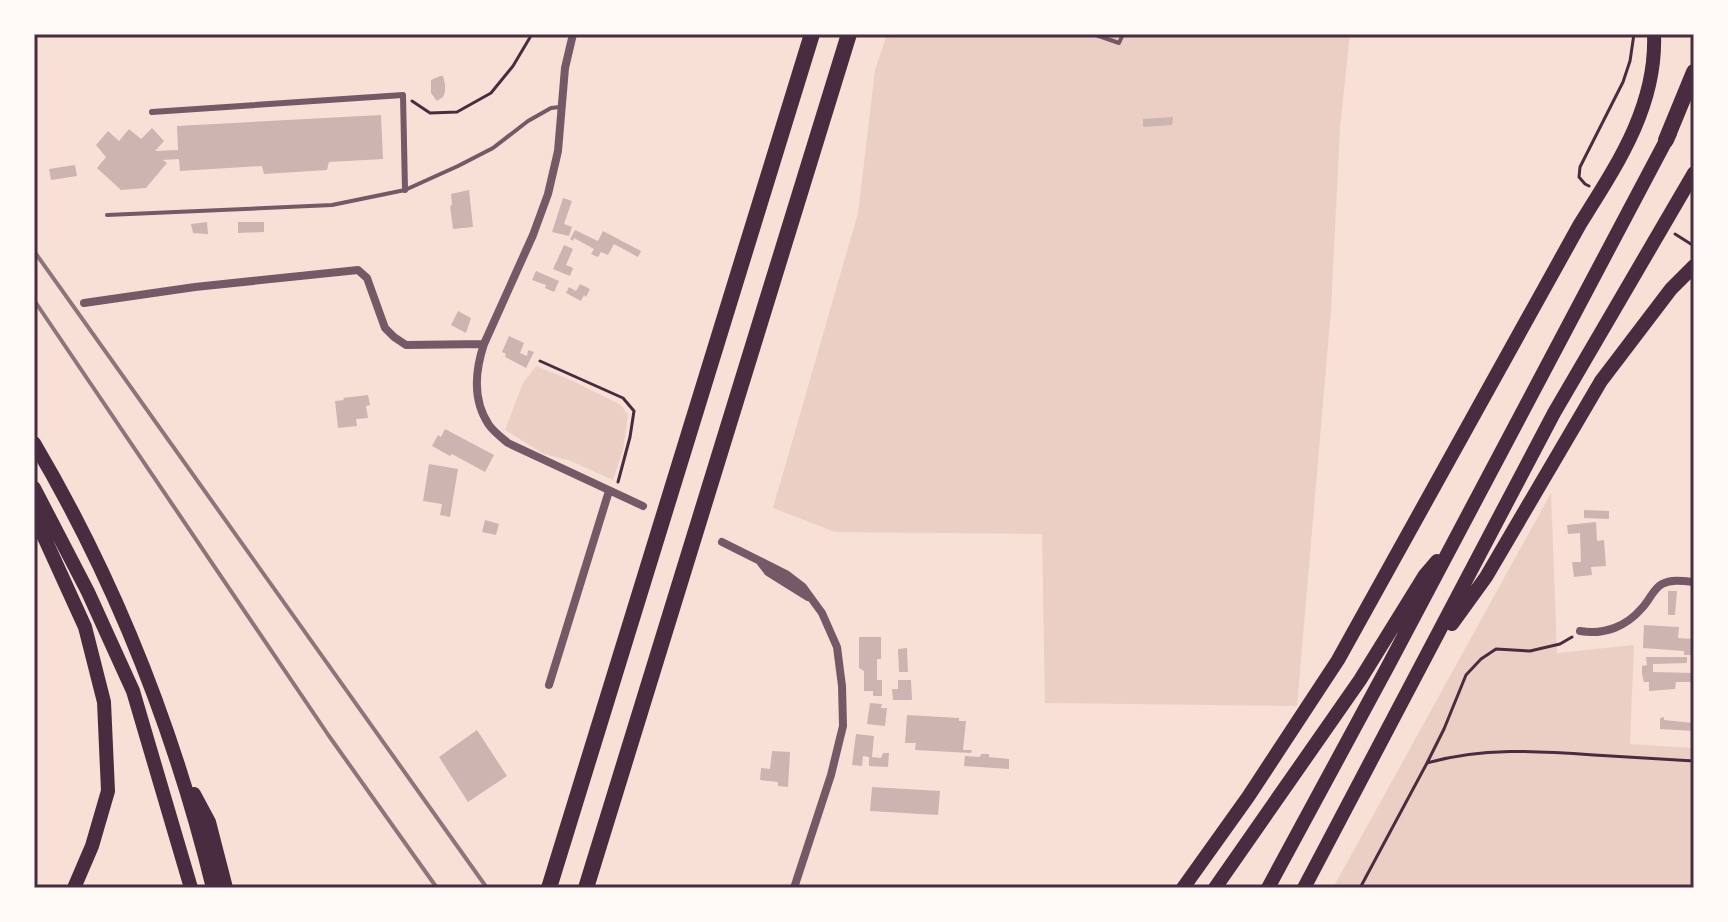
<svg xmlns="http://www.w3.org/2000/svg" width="1728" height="922" viewBox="0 0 1728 922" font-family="'Nunito Sans',sans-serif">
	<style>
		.green { fill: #ebcfc5 }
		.building { fill: #ccb4b1 }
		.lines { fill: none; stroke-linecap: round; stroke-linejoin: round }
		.path { stroke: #4a2c40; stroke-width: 3 }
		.service { stroke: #755966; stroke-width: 4 }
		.pedestrian { stroke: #755966; stroke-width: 6 }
		.minor { stroke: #755966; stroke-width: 8 }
		.trunk { stroke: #4a2c40; stroke-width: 14 }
		.motorway { stroke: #4a2c40; stroke-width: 16 }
		.rail { stroke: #8f747c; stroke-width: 4 }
		.neatline { fill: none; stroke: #4a2c40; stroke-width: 3 }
	</style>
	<rect width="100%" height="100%" fill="#f7e1d7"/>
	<!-- green -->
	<path class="green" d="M 887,34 L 1350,34 L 1340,128 L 1331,310 L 1297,706 L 1045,703 L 1042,534 L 835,532 L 773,508 L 858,213 L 875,70 Z
		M 536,366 L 571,380 L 621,405 L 628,415 L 623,450 L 613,480 L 571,461 L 544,454 L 505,430 L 523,383 Z
		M 1551,493 L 1557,653 L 1634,645 L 1630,744 L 1694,748 L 1694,888 L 1333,888 Z"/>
	<!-- building -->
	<path class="building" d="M 440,76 L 443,76 L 445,84 L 445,92 L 443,97 L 437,101 L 431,93 L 431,80 Z
		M 381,115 L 383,159 L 329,162 L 327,170 L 264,174 L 262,166 L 180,171 L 179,159 L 163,160 L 167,163 L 146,188 L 121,190 L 97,168 L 106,157 L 96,145 L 108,131 L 119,141 L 129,129 L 141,139 L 152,128 L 164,141 L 155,151 L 178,150 L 177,126 Z
		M 1173,117 L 1172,125 L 1143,127 L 1143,119 Z
		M 75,165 L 77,176 L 51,180 L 49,169 Z
		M 469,190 L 473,227 L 453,229 L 450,206 L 452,205 L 451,194 Z
		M 563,198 L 572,201 L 564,224 L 572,227 L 569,236 L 552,232 Z
		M 207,222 L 208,234 L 193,233 L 191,224 Z
		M 238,222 L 264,222 L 264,232 L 238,233 Z
		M 575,230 L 598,241 L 603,231 L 641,251 L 638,257 L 614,244 L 608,255 L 601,252 L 598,257 L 591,254 L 594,249 L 574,238 L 573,241 L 570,239 Z
		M 564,245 L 573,249 L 566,265 L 573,268 L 570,276 L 553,269 Z
		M 536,271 L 559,281 L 554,292 L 545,288 L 546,285 L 532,280 Z
		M 580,284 L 590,289 L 586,297 L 584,295 L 581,301 L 566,293 L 569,287 L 576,291 Z
		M 458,311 L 471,318 L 466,333 L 451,325 Z
		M 509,336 L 524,343 L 520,353 L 527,356 L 528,350 L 534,352 L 526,368 L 505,357 L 506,354 L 502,352 Z
		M 368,395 L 370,405 L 366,406 L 368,418 L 356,419 L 357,426 L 338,428 L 335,401 L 344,400 L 343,398 Z
		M 445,429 L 494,455 L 485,472 L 452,454 L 450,456 L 432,446 L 438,435 L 441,437 Z
		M 429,464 L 458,469 L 450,517 L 440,515 L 442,504 L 423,501 Z
		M 1584,510 L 1609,511 L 1609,519 L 1584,518 Z
		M 485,520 L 499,524 L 496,535 L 482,532 Z
		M 1596,522 L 1597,541 L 1604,540 L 1606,566 L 1591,567 L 1592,575 L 1574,577 L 1572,562 L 1581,562 L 1580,533 L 1568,534 L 1567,525 Z
		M 1668,591 L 1677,591 L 1675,615 L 1668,615 Z
		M 1644,625 L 1679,627 L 1678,638 L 1694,639 L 1694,655 L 1684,655 L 1684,651 L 1643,648 Z
		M 859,637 L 881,637 L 881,659 L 877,659 L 877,680 L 882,680 L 882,696 L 873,696 L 873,691 L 864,691 L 864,671 L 859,668 Z
		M 907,648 L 908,672 L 899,672 L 898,649 Z
		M 1646,657 L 1687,657 L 1687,663 L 1653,664 L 1653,672 L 1694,673 L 1694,682 L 1676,682 L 1675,689 L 1649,691 L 1649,682 L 1644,682 L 1642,674 L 1642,666 L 1647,665 Z
		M 898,680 L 911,680 L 912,700 L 893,700 L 892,689 L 898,689 Z
		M 870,703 L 882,704 L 881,708 L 887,708 L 885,726 L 867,724 Z
		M 907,715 L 959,718 L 959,721 L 966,721 L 963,750 L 972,750 L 971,753 L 915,750 L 916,743 L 905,743 Z
		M 1664,717 L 1664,720 L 1694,723 L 1694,731 L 1660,729 L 1660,718 Z
		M 477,730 L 507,776 L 468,802 L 439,757 Z
		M 856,734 L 874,736 L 872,757 L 881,758 L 883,753 L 889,753 L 888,767 L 869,766 L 869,757 L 863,756 L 862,766 L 852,765 Z
		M 772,751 L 790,752 L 788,787 L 778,786 L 778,782 L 760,780 L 761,768 L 770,769 Z
		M 981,754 L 989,754 L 989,757 L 1009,759 L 1009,769 L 964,766 L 965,756 L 980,757 Z
		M 872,787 L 940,791 L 938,815 L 870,811 Z"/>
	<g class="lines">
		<!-- path -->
		<path class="path" d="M 412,101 L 430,113 L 457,112 L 491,93 L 513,66 L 532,34
			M 1589,186 L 1585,184 L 1579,177 L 1580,167 L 1623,82 L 1630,61 L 1634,34
			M 1675,234 L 1694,246
			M 540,361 L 623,398 L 634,411 L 630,437 L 618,482
			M 1427,763 C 1482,747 1538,751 1594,755 C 1627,757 1661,759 1694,761
			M 1360,888 L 1427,763 L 1444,729 L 1466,675 L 1481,659 L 1496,649 L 1530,651 L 1560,644 L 1572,637"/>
		<!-- service -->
		<path class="service" d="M 1093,34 L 1119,43 L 1123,34
			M 107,215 L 332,205 L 405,190 L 458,166 L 493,148 L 528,121 L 551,108 L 560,107"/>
		<!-- pedestrian -->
		<path class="pedestrian" d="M 152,112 L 403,95 L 405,190"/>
		<!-- minor -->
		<path class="minor" d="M 573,34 L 565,68 L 558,151 L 548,194 L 533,235 L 484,344 C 475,371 472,400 489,425 C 494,432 502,438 508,443 L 643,506
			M 84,303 L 195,287 L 358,270 L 367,278 L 385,328 L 394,337 L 406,345 L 484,344
			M 722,542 L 786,574 L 803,587 L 822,613 L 837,647 L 842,686 L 843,726 L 831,775 L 794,888
			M 761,563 L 768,572 L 808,597
			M 1580,631 C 1604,635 1626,627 1642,608 C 1649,601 1653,589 1662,584 C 1672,579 1684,581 1694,582
			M 549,685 L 609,491"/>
		<!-- trunk -->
		<path class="trunk" d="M 34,443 C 115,580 175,733 213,888
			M 34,488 L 88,592 L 133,691 L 191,888
			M 34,515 L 85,627 L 104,702 L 108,791 L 92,846 L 74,888
			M 1452,624 L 1486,577 L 1601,381 L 1671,289 L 1694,266
			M 194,794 L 209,822 L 226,888
			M 1183,888 L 1248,797 L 1338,660 L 1580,224 C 1617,165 1657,106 1654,34
			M 1215,888 L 1360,680 L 1425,575 L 1437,561
			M 1268,888 L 1388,666 L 1670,133
			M 1304,888 L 1554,413 L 1694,173"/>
		<!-- motorway -->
		<path class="motorway" d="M 1666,140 L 1694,72
			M 549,888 L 812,34
			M 586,888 L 849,34"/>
		<!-- rail -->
		<path class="rail" d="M 34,251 L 487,888
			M 34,300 L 329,736 L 437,888"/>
	</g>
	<!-- border -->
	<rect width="1728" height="922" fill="none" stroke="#fffaf5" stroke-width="72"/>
	<rect x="36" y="36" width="1656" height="850" class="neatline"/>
</svg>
